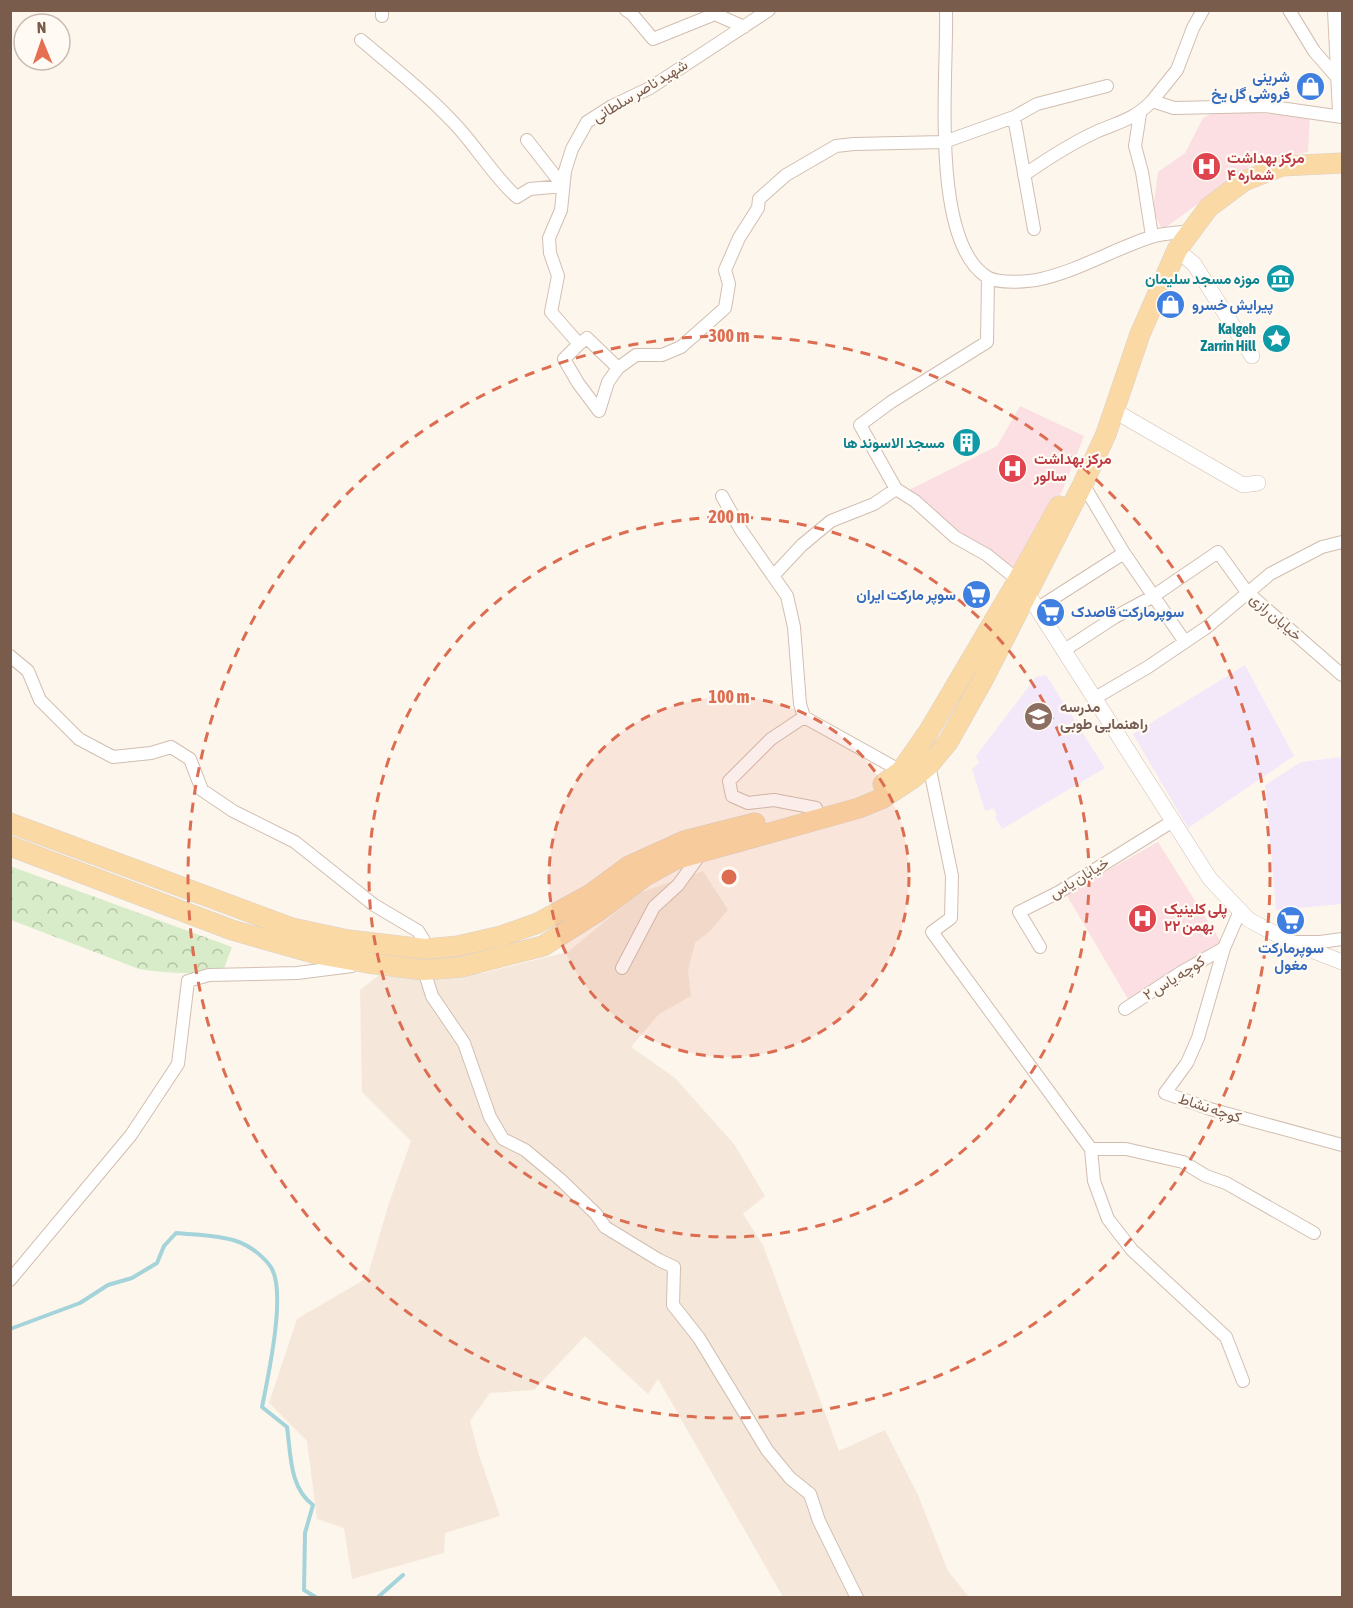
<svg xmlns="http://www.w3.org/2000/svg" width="1353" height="1608" viewBox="0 0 1353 1608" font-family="'Asap Condensed',Vazirmatn,sans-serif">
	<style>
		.residential { fill: #f5e8da }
		.education { fill: #f3e8fa }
		.medical { fill: #fbdfe3 }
		.park { fill: url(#park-crowns) }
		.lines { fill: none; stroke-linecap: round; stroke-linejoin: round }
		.stream { stroke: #a5d3da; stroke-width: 4 }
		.minor-casing { stroke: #d1beb0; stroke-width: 14 }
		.tertiary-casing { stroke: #d1beb0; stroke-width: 16 }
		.secondary-casing { stroke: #d6c0b0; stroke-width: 20 }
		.primary-casing { stroke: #dad1cd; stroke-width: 21 }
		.minor { stroke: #fff; stroke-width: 12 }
		.tertiary { stroke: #fff; stroke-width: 15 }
		.secondary { stroke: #fff; stroke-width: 18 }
		.primary { stroke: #fbd9a5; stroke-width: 20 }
		.ring { fill: none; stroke: #dc6d51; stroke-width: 3; stroke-dasharray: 10 8 }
		.labels { text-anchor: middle; stroke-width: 4.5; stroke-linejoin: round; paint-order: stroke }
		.shop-label { font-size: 15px; font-weight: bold; fill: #366cbe; stroke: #fffaf3; text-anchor: end }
		.street-label { font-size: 15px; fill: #7a5c4d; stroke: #fffaf3 }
		.health-label { font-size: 15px; font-weight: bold; fill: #be3a42; stroke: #fffaf3; text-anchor: start }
		.culture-label { font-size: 15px; font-weight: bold; fill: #0d838f; stroke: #fffaf3; text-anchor: end }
		.education-label { font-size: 15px; font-weight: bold; fill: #785e54; stroke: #fffaf3; text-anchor: start }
		.centre { fill: #dc6d51; stroke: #fffaf3; stroke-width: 3 }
		.ring-label { font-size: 18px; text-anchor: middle; font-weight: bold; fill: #dc6d51; stroke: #fffaf3; stroke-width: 4.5; stroke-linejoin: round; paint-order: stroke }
	</style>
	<defs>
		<pattern id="park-crowns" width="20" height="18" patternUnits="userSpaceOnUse" patternTransform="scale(1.5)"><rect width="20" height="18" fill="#d8ecc9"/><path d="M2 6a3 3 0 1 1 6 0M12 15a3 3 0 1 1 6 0" fill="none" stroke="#b4c2a5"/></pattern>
	</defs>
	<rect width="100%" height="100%" fill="#fdf6ec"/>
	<!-- residential -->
	<path class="residential" d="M 703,871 L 728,910 L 711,930 L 695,943 L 688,970 L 691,996 L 659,1014 L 631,1047 L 675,1078 L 734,1144 L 765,1196 L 743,1214 L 763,1245 L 839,1451 L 885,1430 L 918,1495 L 948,1571 L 969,1597 L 783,1597 L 658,1379 L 648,1394 L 585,1336 L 534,1390 L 490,1393 L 470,1421 L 479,1455 L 500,1516 L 445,1533 L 444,1553 L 352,1579 L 344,1528 L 317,1519 L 307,1441 L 269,1403 L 297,1319 L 367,1278 L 389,1203 L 411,1141 L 362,1092 L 360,990 L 383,972 L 483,973 L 568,952 L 639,893 Z"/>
	<!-- education -->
	<path class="education" d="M 1245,665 L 1294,756 L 1188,828 L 1133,734 Z
		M 1046,675 L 1105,768 L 1002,829 L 995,817 L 997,815 L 994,808 L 985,811 L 972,769 L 979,763 L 976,756 L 1036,677 Z
		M 1342,757 L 1342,904 L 1276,910 L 1265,785 L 1301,762 Z"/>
	<!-- medical -->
	<path class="medical" d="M 1216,111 L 1310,116 L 1308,152 L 1254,163 L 1162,230 L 1153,210 L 1158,172 L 1185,153 L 1203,118 Z
		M 1020,406 L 1084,436 L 1063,489 L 1018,569 L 959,537 L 907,491 L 997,446 Z
		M 1158,842 L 1221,942 L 1128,999 L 1066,894 Z"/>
	<!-- park -->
	<path class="park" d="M 10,866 L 232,947 L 223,971 C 195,974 167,974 139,969 L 11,920 Z"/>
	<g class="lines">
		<!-- stream -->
		<path class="stream" d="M 10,1329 L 80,1303 L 108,1285 L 132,1278 L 157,1263 L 164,1246 L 176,1233 C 195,1235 218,1235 236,1241 C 249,1245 265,1257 272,1269 C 286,1295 268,1377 262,1407 L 287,1427 C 291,1454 289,1487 313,1505 L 305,1533 L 304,1590 L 317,1598
			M 377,1598 L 403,1575"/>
		<defs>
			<path id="minor" d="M 626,10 L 632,14 L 653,39 L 715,14 L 744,27
				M 769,10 L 650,88 L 612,106 L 587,122 L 572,149 L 565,171 L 561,210 L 549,238 L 550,253 L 558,276 L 551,312 L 579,344 L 587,338 L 618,368 L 636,355 L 662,355 L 681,347 L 725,308 L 729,284 L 725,270 L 739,238 L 758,208 L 759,199 L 786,175 L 824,153 L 836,146 L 854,144 L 944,142 L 1014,117 L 1037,104 L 1107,86
				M 946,10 C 948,72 929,240 987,277 C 998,284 1028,282 1041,279 C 1080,270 1114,249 1151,237 C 1163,233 1178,233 1191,231
				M 1289,10 L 1314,51 L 1341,82
				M 382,16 L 382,10
				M 361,40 C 393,67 426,93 454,123 C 477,147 493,176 517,197 L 530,189 L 563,186 L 527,140
				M 1152,101 L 1177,70 L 1193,28 L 1203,10
				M 1140,114 L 1135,146 L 1142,172 L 1152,236
				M 1014,117 L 1034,229
				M 1024,175 C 1047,159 1070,144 1096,132 C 1118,122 1134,120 1152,101 L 1174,108 L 1266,106 L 1342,117
				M 988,278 L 987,342 L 891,402 L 860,425 L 896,489 L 915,501 L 955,537 L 987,555 L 1018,580
				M 579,344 L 564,359 L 578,383 L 599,411 L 608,382 L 618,368
				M 1083,484 L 1124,553 L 1185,642
				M 722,496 L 741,530 L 787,596 L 794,627 L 800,704 L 804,717 L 901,771
				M 773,576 L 802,545 L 831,521 L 874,504 L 896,489
				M 1038,608 L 1124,553
				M 1063,651 L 1115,617 L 1152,597 L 1218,552 L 1247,592 L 1342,675
				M 10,656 L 28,671 L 40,700 L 79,739 L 113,757 L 151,753 L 171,747 L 190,759 L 202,790 L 233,811 L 295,842 L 374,905 L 418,931 L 423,939 L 425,949
				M 1095,698 L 1148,667 L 1207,627 L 1270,574 L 1322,547 L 1342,542
				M 804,717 L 771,739 L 729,781 L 732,796 L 748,803 L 774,800 L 816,808
				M 929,765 L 952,876 L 951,918 L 932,932 L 1091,1149 L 1094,1181 L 1108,1219 L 1132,1250 L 1226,1337 L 1243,1381
				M 1240,911 L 1224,948 L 1198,1038 L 1187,1063 L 1165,1093 L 1210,1109 L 1342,1145
				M 1298,942 L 1320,942 L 1342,939
				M 1040,947 L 1019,912 L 1059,892 L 1173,821
				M 622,968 L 654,907 L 678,885 L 702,852
				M 424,970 L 432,996 L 464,1043 L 490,1117 L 503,1139 L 525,1150 L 561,1180 L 596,1214 L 605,1227 L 659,1260 L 674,1267 L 673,1305 L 699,1338 L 767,1450 L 790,1478 L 810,1494 L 819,1521 L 857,1598
				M 1125,1009 L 1180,973 L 1224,948
				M 1091,1149 L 1126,1149 L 1183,1162 L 1206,1176 L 1226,1183 L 1314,1233
				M 10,1280 L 131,1135 L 178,1064 L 188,981 L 209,975 L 297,973 L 352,966"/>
			<path id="tertiary" d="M 1177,250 L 1194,264 L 1252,356
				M 1113,410 L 1243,485 L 1258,483
				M 1022,585 L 1210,879 L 1249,920 L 1291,942 L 1342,962"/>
			<path id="secondary" d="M 1337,10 L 1342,112"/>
			<path id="primary" d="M 883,784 L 901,771 L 929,731 L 1018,580 L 1059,506
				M 10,823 L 292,928 L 348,940 L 425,949 L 458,946 L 501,936 L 538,923 L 591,894 L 629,866 L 684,841 L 755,823
				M 10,846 L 232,930 L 313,953 L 368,963 L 424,970 L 461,967 L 543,946 L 597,912 L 645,876 L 676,859 L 859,808 L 883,798 L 912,779 L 929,765 L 948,742 L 984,678 L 1083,484 L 1106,434 L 1140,334 L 1177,250 L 1209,207 L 1244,181 L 1282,166 L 1342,163"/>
		</defs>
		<!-- minor casing -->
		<use href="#minor" class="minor-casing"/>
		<!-- tertiary casing -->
		<use href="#tertiary" class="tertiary-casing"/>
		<!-- secondary casing -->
		<use href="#secondary" class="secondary-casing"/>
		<!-- primary casing -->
		<use href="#primary" class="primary-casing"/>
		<!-- minor -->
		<use href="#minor" class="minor"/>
		<!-- tertiary -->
		<use href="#tertiary" class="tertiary"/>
		<!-- secondary -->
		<use href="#secondary" class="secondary"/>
		<!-- primary -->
		<use href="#primary" class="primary"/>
	</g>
	<!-- distance rings -->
	<circle cx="729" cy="877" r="180" fill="#dc6d51" fill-opacity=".12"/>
	<g class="ring">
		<circle cx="729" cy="877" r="180"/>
		<circle cx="729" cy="877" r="360"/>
		<circle cx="729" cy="877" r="541"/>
	</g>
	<!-- icons -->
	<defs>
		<symbol id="shop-disc" viewBox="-11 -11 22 22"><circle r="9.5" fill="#3f7fe0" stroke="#fffaf3"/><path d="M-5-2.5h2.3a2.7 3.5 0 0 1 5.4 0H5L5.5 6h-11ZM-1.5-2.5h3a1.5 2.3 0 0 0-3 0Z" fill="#fff"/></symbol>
		<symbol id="hospital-disc" viewBox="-11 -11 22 22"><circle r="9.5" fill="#e0444e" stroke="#fffaf3"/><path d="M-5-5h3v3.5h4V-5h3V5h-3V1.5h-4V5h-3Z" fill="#fff"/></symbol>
		<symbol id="museum-disc" viewBox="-11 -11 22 22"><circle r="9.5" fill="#0f9aa8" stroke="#fffaf3"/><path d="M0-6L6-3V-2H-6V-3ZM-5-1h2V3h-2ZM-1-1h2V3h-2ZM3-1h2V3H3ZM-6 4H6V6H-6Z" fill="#fff"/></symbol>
		<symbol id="sight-disc" viewBox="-11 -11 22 22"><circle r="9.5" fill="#0f9aa8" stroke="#fffaf3"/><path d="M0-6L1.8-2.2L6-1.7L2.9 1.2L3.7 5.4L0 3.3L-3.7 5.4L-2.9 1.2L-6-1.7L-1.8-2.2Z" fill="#fff"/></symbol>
		<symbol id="building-disc" viewBox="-11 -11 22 22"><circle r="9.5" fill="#0f9aa8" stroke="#fffaf3"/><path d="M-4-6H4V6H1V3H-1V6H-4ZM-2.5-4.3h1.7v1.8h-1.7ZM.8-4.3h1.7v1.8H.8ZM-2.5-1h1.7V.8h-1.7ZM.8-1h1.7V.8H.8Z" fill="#fff"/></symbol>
		<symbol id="supermarket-disc" viewBox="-11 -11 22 22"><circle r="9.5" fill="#3f7fe0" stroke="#fffaf3"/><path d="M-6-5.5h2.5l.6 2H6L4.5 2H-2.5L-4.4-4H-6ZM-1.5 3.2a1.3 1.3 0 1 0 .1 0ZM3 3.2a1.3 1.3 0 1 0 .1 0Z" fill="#fff"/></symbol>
		<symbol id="school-disc" viewBox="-11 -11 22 22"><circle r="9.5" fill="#8d6e63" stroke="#fffaf3"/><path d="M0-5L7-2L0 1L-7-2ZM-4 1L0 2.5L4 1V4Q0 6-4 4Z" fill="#fff"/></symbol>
	</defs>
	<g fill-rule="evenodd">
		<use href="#shop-disc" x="1294" y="70" width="33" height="33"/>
		<use href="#hospital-disc" x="1190" y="150" width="33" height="33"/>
		<use href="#museum-disc" x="1264" y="262" width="33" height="33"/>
		<use href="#shop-disc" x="1154" y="288" width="33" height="33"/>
		<use href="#sight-disc" x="1260" y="322" width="33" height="33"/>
		<use href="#building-disc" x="950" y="426" width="33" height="33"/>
		<use href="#hospital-disc" x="996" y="452" width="33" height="33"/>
		<use href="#supermarket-disc" x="960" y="578" width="33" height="33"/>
		<use href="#supermarket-disc" x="1034" y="596" width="33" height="33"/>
		<use href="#school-disc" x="1022" y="700" width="33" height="33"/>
		<use href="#hospital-disc" x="1126" y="902" width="33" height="33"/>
		<use href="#supermarket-disc" x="1274" y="904" width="33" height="33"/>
	</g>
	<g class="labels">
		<!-- shop labels -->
		<g class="shop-label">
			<text x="1290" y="82">شرینی<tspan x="1290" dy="17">فروشی گل یخ</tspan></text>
			<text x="1192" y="310" text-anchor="start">پیرایش خسرو</text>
			<text x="956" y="600">سوپر مارکت ایران</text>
			<text x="1071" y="617" text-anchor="start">سوپرمارکت قاصدک</text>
			<text x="1291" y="953" text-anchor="middle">سوپرمارکت<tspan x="1291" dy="17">مغول</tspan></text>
		</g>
		<!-- street labels -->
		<g class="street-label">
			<text transform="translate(640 91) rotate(-31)" y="5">شهید ناصر سلطانی</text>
			<text transform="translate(1276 617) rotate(41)" y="5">خیابان رازی</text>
			<text transform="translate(1079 878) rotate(-31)" y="5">خیابان یاس</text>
			<text transform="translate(1174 978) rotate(-32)" y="5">کوچه یاس ۲</text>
			<text transform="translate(1210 1108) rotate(18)" y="5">کوچه نشاط</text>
		</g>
		<!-- health labels -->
		<g class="health-label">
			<text x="1227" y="163">مرکز بهداشت<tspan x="1227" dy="17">شماره ۴</tspan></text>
			<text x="1034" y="464">مرکز بهداشت<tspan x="1034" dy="17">سالور</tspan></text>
			<text x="1164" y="914">پلی کلینیک<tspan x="1164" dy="17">۲۲ بهمن</tspan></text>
		</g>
		<!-- culture labels -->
		<g class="culture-label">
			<text x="1260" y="284">موزه مسجد سلیمان</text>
			<text x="1256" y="334">Kalgeh<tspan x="1256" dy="17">Zarrin Hill</tspan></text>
			<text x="945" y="448">مسجد الاسوند ها</text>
		</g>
		<!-- education labels -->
		<g class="education-label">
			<text x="1060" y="712">مدرسه<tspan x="1060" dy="17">راهنمایی طوبی</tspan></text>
		</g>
	</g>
	<circle cx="729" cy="877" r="9" class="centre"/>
	<g class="ring-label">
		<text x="729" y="342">300 m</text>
		<text x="729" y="523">200 m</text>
		<text x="729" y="703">100 m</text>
	</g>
	<!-- border -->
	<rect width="1353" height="1608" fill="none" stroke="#7a5c4d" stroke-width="24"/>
	<!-- north arrow -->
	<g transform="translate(42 42) rotate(358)"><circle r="28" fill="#fffaf3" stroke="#cabbb1" stroke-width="1.5"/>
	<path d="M0-4.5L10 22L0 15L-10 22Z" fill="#e76f51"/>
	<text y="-9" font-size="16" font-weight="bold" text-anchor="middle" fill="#7a5c4d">N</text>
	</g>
</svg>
